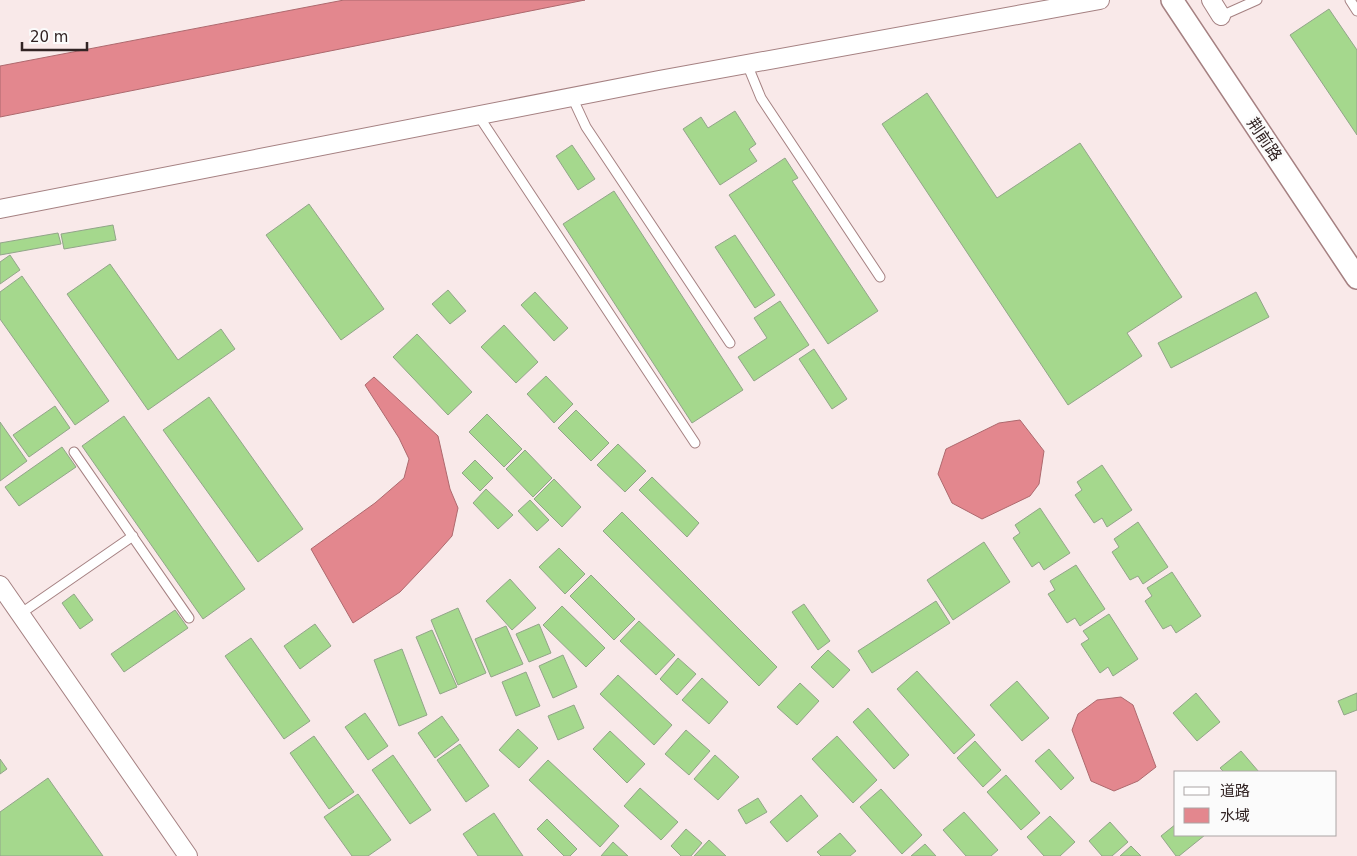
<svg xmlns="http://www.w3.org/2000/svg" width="1357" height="856" viewBox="0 0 1357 856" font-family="'DejaVu Sans','Noto Sans SC',sans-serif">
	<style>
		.water { fill: #e3878e; stroke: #ae696e }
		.building { fill: #a5d88d; stroke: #92a589 }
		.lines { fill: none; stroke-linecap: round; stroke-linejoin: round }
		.service-casing { stroke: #a58182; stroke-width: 11 }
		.minor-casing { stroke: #a58182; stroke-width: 20 }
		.tertiary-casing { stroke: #a58182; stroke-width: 24 }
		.service { stroke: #fff; stroke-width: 9 }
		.minor { stroke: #fff; stroke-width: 18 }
		.tertiary { stroke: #fff; stroke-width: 21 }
		.labels { text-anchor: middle; stroke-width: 5; stroke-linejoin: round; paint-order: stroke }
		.street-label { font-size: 16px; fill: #322424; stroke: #fbfbfb }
	</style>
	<rect width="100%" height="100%" fill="#f9e9e9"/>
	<!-- water -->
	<path class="water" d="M 344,0 L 585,0 L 0,117 L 0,66 Z
		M 374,377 L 438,436 L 450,489 L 458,508 L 452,536 L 436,554 L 400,592 L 353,623 L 311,549 L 375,503 L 404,478 L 409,459 L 399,438 L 365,385 Z
		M 1020,420 L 1044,451 L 1039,484 L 1030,496 L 982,519 L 952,503 L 938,474 L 946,449 L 999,423 Z
		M 1121,697 L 1133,705 L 1156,767 L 1138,781 L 1114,791 L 1091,781 L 1072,730 L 1078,714 L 1097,700 Z"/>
	<!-- building -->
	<path class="building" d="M 1329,9 L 1357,50 L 1357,135 L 1290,35 Z
		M 927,93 L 997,198 L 1080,143 L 1182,297 L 1127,333 L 1142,356 L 1068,405 L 882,124 Z
		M 735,111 L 756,144 L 749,149 L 757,161 L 720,185 L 683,129 L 701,117 L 708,128 Z
		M 572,145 L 595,179 L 578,190 L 556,156 Z
		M 785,158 L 798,178 L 792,181 L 878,311 L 828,344 L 729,195 Z
		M 614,191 L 743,390 L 692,423 L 563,224 Z
		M 309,204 L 384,309 L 341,340 L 266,235 Z
		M 113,225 L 116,240 L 64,249 L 61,234 Z
		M 58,233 L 61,244 L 0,255 L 0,243 Z
		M 735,235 L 775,295 L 755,308 L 715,247 Z
		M 10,255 L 20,270 L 0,284 L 0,262 Z
		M 110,264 L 178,360 L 221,329 L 235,349 L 148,410 L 67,294 Z
		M 22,276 L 109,401 L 75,425 L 0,319 L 0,292 Z
		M 448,290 L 466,311 L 450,324 L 432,304 Z
		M 535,292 L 568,328 L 554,341 L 521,305 Z
		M 1256,292 L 1269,317 L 1171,368 L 1158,343 Z
		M 780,301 L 809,345 L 754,381 L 738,357 L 767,338 L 754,318 Z
		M 504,325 L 538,362 L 516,383 L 481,347 Z
		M 417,334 L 472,392 L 448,415 L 393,357 Z
		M 814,349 L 847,399 L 832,409 L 799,359 Z
		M 546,376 L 573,404 L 554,423 L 527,394 Z
		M 209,397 L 303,529 L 258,562 L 163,430 Z
		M 55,406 L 70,428 L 29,457 L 13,435 Z
		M 576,410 L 609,443 L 591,461 L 558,428 Z
		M 487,414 L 522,449 L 504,467 L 469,432 Z
		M 124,416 L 245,589 L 203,619 L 82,446 Z
		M 0,422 L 27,461 L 0,481 Z
		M 618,444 L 646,471 L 625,492 L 597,465 Z
		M 62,447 L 76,467 L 19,506 L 5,487 Z
		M 525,450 L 552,478 L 533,497 L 506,469 Z
		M 475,460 L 493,478 L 480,491 L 462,473 Z
		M 1102,465 L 1132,510 L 1107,527 L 1102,518 L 1094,523 L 1075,495 L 1082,490 L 1077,482 Z
		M 652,477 L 699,523 L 687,537 L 639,490 Z
		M 554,479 L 581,507 L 562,527 L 534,499 Z
		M 486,489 L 513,515 L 498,529 L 473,503 Z
		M 530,500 L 549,520 L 537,531 L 518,511 Z
		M 1040,508 L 1070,553 L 1044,570 L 1039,562 L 1032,567 L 1013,538 L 1020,533 L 1015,525 Z
		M 622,512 L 777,667 L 759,686 L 603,531 Z
		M 1138,522 L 1168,567 L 1143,584 L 1138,576 L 1130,580 L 1112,552 L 1119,547 L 1114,539 Z
		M 984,542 L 1010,582 L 953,620 L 927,580 Z
		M 559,548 L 585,574 L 565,594 L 539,567 Z
		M 1076,565 L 1105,609 L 1080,626 L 1075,618 L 1067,623 L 1048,594 L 1055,590 L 1050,581 Z
		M 1172,572 L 1201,616 L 1176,633 L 1171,625 L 1163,629 L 1145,601 L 1152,596 L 1147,588 Z
		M 591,575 L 635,619 L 614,640 L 570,596 Z
		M 510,579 L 536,608 L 512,630 L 486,601 Z
		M 74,594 L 93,620 L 80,629 L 62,603 Z
		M 936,601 L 950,623 L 872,673 L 858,651 Z
		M 804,604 L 830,641 L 818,650 L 792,612 Z
		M 562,606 L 605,648 L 586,667 L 543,625 Z
		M 458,608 L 486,673 L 458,685 L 431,620 Z
		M 175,610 L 188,628 L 124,672 L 111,654 Z
		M 1109,614 L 1138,659 L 1113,676 L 1108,667 L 1100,673 L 1081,644 L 1089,639 L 1083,631 Z
		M 639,621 L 675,655 L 656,675 L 620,641 Z
		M 315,624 L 331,646 L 300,669 L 284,646 Z
		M 539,624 L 551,653 L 529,662 L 516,634 Z
		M 506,626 L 523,664 L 491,677 L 475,639 Z
		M 432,630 L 457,687 L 440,694 L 416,637 Z
		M 251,638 L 310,721 L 284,739 L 225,656 Z
		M 402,649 L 427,715 L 399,726 L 374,660 Z
		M 828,650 L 850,670 L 833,688 L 811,667 Z
		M 563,655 L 577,687 L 553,698 L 539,666 Z
		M 678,658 L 696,674 L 677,695 L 660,679 Z
		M 917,671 L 975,735 L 954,754 L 897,689 Z
		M 526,672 L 540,706 L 516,716 L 502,682 Z
		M 618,675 L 672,725 L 654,745 L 600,694 Z
		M 702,678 L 728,702 L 709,724 L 682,700 Z
		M 1017,681 L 1049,718 L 1022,741 L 990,705 Z
		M 800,683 L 819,701 L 797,725 L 777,707 Z
		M 1196,693 L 1220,722 L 1197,741 L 1173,713 Z
		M 1357,693 L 1357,710 L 1344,715 L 1338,701 Z
		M 574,705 L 584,728 L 558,740 L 548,716 Z
		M 868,708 L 909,755 L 894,769 L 853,722 Z
		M 365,713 L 388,746 L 368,760 L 345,727 Z
		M 442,716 L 459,740 L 435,758 L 418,733 Z
		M 518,729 L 538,748 L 519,768 L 499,750 Z
		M 686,730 L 710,751 L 689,775 L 665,754 Z
		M 610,731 L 645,764 L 627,783 L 593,749 Z
		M 314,736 L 354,792 L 329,809 L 290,753 Z
		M 837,736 L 877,780 L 853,803 L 812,759 Z
		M 975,741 L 1001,770 L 983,787 L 957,758 Z
		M 460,744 L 489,786 L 466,802 L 437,760 Z
		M 1049,749 L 1074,778 L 1061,790 L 1035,761 Z
		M 1241,751 L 1259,772 L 1224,772 L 1220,768 Z
		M 393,755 L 431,810 L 410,824 L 372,770 Z
		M 715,755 L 739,777 L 718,800 L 694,779 Z
		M 0,759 L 7,769 L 0,774 Z
		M 548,760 L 619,826 L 600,847 L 529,780 Z
		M 1006,775 L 1040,813 L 1021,830 L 987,792 Z
		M 48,778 L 103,856 L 0,856 L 0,812 Z
		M 640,788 L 678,822 L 661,840 L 624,806 Z
		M 881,789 L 922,835 L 902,854 L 860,807 Z
		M 358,794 L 391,840 L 368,856 L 352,856 L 324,817 Z
		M 801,795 L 818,816 L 787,842 L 770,822 Z
		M 758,798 L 767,812 L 746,824 L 738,810 Z
		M 964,812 L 998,850 L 991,856 L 966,856 L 943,830 Z
		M 494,813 L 523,856 L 478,856 L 463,834 Z
		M 1050,816 L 1075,842 L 1060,856 L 1044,856 L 1027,837 Z
		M 547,819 L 577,849 L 570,856 L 564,856 L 537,829 Z
		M 1110,822 L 1128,842 L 1112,856 L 1102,856 L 1089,841 Z
		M 1176,824 L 1176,835 L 1205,835 L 1179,856 L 1176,856 L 1161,836 Z
		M 686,829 L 702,843 L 691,856 L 681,856 L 671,846 Z
		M 840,833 L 856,851 L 850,856 L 821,856 L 817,852 Z
		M 709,840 L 726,856 L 694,856 Z
		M 613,842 L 628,856 L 601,856 Z
		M 925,844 L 936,856 L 911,856 Z
		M 1131,846 L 1141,856 L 1120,856 Z"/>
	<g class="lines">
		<defs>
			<path id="service" d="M 1350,0 L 1357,11
				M 1221,16 L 1257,0
				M 747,64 L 761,98 L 880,277
				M 572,97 L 586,127 L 730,343
				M 478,115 L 695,443
				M 74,452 L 189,618
				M 20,614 L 133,536"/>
			<path id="minor" d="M 1211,0 L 1221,16
				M 0,209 L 659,80 L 1100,0
				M 0,585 L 188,856"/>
			<path id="tertiary" d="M 1172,0 L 1357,278"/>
		</defs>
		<!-- service casing -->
		<use href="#service" class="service-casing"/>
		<!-- minor casing -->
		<use href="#minor" class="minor-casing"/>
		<!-- tertiary casing -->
		<use href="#tertiary" class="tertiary-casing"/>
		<!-- service -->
		<use href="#service" class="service"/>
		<!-- minor -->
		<use href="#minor" class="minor"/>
		<!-- tertiary -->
		<use href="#tertiary" class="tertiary"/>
	</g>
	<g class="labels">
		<!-- street labels -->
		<g class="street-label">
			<text transform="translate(1265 139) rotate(56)" y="6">荆前路</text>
		</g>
	</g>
	<!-- legend -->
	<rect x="1174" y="771" width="162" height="65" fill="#fbfbfb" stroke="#aba5a5"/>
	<rect x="1184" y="787" width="25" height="8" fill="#ffffff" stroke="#aba5a5"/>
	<text x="1220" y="796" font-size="15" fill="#322424">道路</text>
	<rect x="1184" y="808" width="25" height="15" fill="#e3878e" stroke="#aba5a5"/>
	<text x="1220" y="821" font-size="15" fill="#322424">水域</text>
	<!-- scale -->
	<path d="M22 42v8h65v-8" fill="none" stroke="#322424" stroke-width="2.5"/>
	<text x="30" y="42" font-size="15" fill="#322424" stroke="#fbfbfb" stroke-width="4" paint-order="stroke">20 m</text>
</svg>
